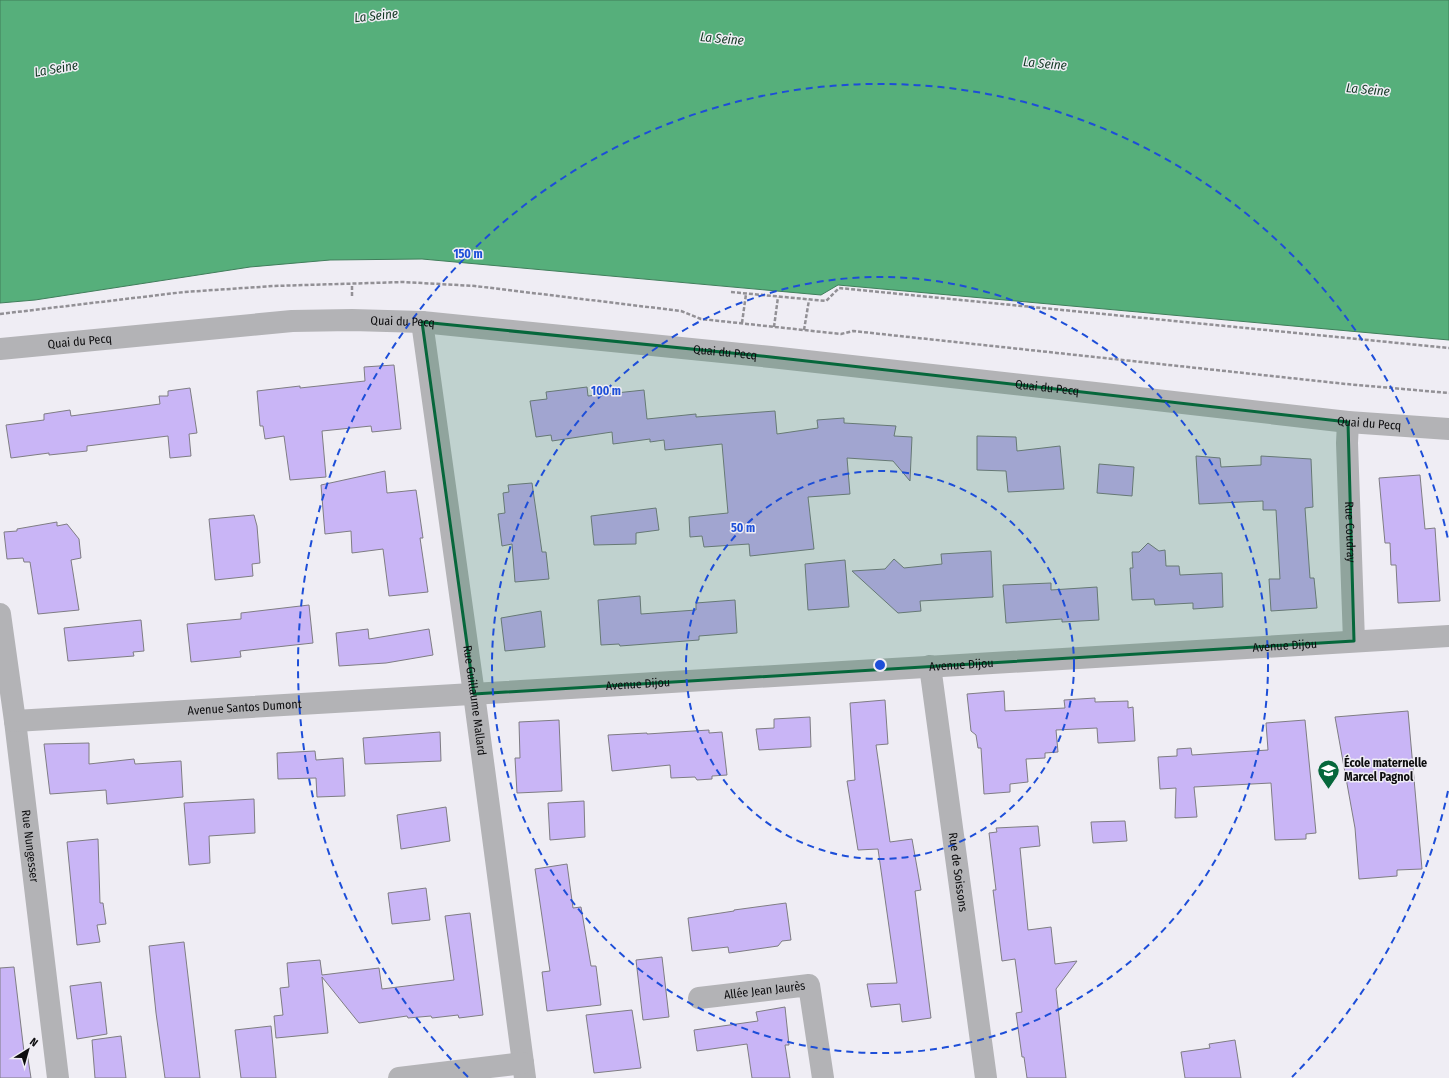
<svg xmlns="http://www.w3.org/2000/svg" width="1449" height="1078" viewBox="0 0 1449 1078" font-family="'Fira Sans Condensed',sans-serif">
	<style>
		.water { fill: #56af7b; stroke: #407e5b }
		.building { fill: #c9b5f6; stroke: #7f7d83 }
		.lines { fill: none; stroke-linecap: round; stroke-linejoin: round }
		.path { stroke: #929095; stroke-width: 2.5; stroke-dasharray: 4 2; stroke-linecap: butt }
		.minor { stroke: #b3b3b6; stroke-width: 22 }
		.marked { fill: #06673b; fill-opacity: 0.2; stroke: #06673b; stroke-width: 3; stroke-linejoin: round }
		.ring { fill: none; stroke: #1d4ed8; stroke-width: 2; stroke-dasharray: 7 5 }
		.labels { text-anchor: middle; stroke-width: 3; stroke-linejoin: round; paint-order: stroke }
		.street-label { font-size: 12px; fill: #0d0d0f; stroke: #efedf4 }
		.poi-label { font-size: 12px; font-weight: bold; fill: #0d0d0f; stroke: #efedf4; text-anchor: start }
		.water-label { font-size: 13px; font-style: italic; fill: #113722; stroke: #efedf4 }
		.centre { fill: #1d4ed8; stroke: #efedf4; stroke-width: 2 }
		.ring-label { font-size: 12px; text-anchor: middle; font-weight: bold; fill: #1d4ed8; stroke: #efedf4; stroke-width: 3; stroke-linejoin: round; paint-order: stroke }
	</style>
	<rect width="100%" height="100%" fill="#efedf4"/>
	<!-- water -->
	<path class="water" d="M 0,0 L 1449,0 L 1449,340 L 838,285 L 821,295 L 422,259 L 330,260 L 250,267 L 35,300 L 0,303 Z"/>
	<!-- building -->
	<path class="building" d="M 394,365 L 401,429 L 372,432 L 371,426 L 322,431 L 326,477 L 290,480 L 284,436 L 265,439 L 263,426 L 260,426 L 257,391 L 300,386 L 300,388 L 365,381 L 364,367 Z
		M 587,387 L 588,396 L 644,390 L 647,419 L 696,414 L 696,417 L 775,411 L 777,434 L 818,428 L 817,420 L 844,418 L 844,423 L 896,426 L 894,436 L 912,437 L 910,481 L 893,461 L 847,458 L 850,494 L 808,497 L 814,549 L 750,556 L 749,544 L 704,547 L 702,536 L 690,537 L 689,517 L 728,513 L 722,444 L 665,450 L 664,440 L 650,442 L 650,439 L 613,444 L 612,432 L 552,441 L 551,435 L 536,437 L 530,401 L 547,399 L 546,392 Z
		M 190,388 L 197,433 L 189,434 L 191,456 L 170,458 L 168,436 L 87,446 L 87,451 L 49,455 L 49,453 L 11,458 L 6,425 L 44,420 L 44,414 L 70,410 L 71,416 L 160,404 L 159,396 L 168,396 L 168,391 Z
		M 977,436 L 1016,437 L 1017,451 L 1060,446 L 1064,489 L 1008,492 L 1006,471 L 977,470 Z
		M 1196,456 L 1220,458 L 1221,467 L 1261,465 L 1261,456 L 1311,459 L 1313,507 L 1305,508 L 1310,578 L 1314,578 L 1317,608 L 1271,611 L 1269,579 L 1280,579 L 1276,510 L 1263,510 L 1263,501 L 1199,504 Z
		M 1099,464 L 1134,467 L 1132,496 L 1097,493 Z
		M 385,471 L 387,493 L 416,490 L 423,538 L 420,538 L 428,592 L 389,596 L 383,549 L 352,553 L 351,531 L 325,534 L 321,485 Z
		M 1420,475 L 1425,529 L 1435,528 L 1440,601 L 1398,603 L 1396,565 L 1391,565 L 1390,543 L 1385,543 L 1379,478 Z
		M 532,483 L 542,552 L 546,552 L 549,579 L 515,582 L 512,544 L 502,546 L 498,514 L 505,513 L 503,493 L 509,492 L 508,485 Z
		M 656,508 L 659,530 L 636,533 L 636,544 L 594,545 L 591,516 Z
		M 254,515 L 257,526 L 260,563 L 252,564 L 253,576 L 215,580 L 209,519 Z
		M 57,522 L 57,526 L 67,524 L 79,539 L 81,558 L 71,560 L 79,610 L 38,614 L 30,562 L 24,562 L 23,558 L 7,559 L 4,532 L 17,531 L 17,529 Z
		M 1148,543 L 1159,551 L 1165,550 L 1166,566 L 1179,566 L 1180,575 L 1222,573 L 1223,607 L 1193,609 L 1193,603 L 1155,605 L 1154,599 L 1132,600 L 1130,568 L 1133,568 L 1132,552 L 1139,552 Z
		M 991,551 L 993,597 L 920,601 L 921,611 L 898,613 L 852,571 L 885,569 L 894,559 L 904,568 L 942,564 L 941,554 Z
		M 845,560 L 849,607 L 808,610 L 805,564 Z
		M 1051,583 L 1051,590 L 1097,587 L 1099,620 L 1062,622 L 1062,619 L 1006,623 L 1003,585 Z
		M 640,596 L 641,614 L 696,610 L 696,603 L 735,600 L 737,633 L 699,636 L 699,640 L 620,646 L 619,644 L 601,645 L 598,600 Z
		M 309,605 L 313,643 L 240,651 L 241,657 L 191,662 L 187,624 L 241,619 L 241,613 Z
		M 541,611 L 545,647 L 505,651 L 501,618 Z
		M 141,620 L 144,651 L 133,652 L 134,656 L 68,661 L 64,628 Z
		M 368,629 L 369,639 L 429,629 L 433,655 L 386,663 L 339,666 L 336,633 Z
		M 1004,691 L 1005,711 L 1065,708 L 1064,700 L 1095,698 L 1095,702 L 1128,701 L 1128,708 L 1133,707 L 1135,741 L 1098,743 L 1097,728 L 1056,730 L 1058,752 L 1045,753 L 1045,758 L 1026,759 L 1028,782 L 1010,784 L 1010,792 L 984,794 L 981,748 L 978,748 L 976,735 L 971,731 L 967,694 Z
		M 885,700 L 888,744 L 876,745 L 890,842 L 912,839 L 921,890 L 915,891 L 931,1018 L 902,1022 L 900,1004 L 871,1007 L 867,984 L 897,983 L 878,849 L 858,850 L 847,781 L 855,780 L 850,703 Z
		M 1408,711 L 1422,869 L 1397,870 L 1397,876 L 1359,879 L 1355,828 L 1335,717 Z
		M 810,717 L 811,747 L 759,750 L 756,729 L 774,728 L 774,719 Z
		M 559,720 L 562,791 L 517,793 L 515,758 L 520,758 L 519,722 Z
		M 1305,720 L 1316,833 L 1306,834 L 1306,839 L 1275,840 L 1271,783 L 1194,787 L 1197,817 L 1175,818 L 1176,788 L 1160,789 L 1158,757 L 1177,756 L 1177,749 L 1191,748 L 1192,755 L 1268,750 L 1266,723 Z
		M 709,730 L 709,733 L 722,732 L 727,775 L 712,776 L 712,779 L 697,780 L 695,777 L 671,778 L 670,765 L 612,771 L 608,735 L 647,733 L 647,734 Z
		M 440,732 L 441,761 L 365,764 L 363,738 Z
		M 89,743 L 89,764 L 134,759 L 135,764 L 181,761 L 183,797 L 107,804 L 106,790 L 50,794 L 44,744 Z
		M 315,751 L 316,760 L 343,758 L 345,796 L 317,797 L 316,778 L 278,779 L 277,753 Z
		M 254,799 L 255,833 L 209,836 L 210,863 L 189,865 L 184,803 Z
		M 584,801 L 585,837 L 550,840 L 548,803 Z
		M 446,807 L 450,841 L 401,849 L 397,815 Z
		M 1125,821 L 1127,841 L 1093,843 L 1091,822 Z
		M 1038,826 L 1040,846 L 1020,848 L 1028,930 L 1051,927 L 1055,964 L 1077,961 L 1056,989 L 1066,1078 L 1027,1078 L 1024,1057 L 1022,1057 L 1016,1013 L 1022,1012 L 1015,959 L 1002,961 L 993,890 L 996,890 L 989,833 L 997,832 L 996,828 Z
		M 98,839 L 100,903 L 103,903 L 106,924 L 97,925 L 100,942 L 77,945 L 67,842 Z
		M 567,864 L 573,908 L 581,907 L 591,966 L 596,966 L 601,1005 L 547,1011 L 542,972 L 550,971 L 535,869 Z
		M 426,888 L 430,920 L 392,924 L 388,893 Z
		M 786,903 L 791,940 L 782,941 L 778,946 L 729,953 L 728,947 L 692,951 L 688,918 L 734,911 L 734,910 Z
		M 470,913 L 483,1015 L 459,1018 L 458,1015 L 432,1018 L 431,1016 L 408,1018 L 407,1016 L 359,1023 L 322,977 L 328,1033 L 276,1038 L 274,1016 L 283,1015 L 280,988 L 289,987 L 287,963 L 320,960 L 322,975 L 379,968 L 382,989 L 454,980 L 445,916 Z
		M 184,942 L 200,1078 L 165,1078 L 156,1013 L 149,946 Z
		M 662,957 L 669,1017 L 643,1020 L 636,960 Z
		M 14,967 L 24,1052 L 27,1052 L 31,1078 L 0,1078 L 0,968 Z
		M 101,982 L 107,1034 L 77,1039 L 70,986 Z
		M 785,1007 L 789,1045 L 785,1045 L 790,1078 L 752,1078 L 747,1044 L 697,1051 L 694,1030 L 758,1021 L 756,1012 Z
		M 632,1010 L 641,1068 L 594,1073 L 586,1015 Z
		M 271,1026 L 276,1078 L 241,1078 L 235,1030 Z
		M 121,1036 L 126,1078 L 95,1078 L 92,1040 Z
		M 1235,1040 L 1241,1078 L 1185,1078 L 1181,1052 L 1210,1048 L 1209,1044 Z"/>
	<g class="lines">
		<!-- path -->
		<path class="path" d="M 731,292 L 826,301 L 839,288 L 1449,348
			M 352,296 L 352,284
			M 0,314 L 184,292 L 274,286 L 403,282 L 475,286 L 681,311 L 701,319 L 841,334 L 853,331 L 1346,384 L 1449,393
			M 742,323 L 746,294
			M 774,327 L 778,297
			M 804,330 L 809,300"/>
		<!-- minor -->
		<g class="minor">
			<path id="s1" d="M 422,322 L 474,694 L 525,1078"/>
			<path id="s2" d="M 0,349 L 292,321 L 352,320 L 422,322 L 771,357 L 1095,393 L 1348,422 L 1449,429"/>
			<path id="s3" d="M 1348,422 L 1347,443 L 1354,641"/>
			<path id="s4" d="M 0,614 L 15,721 L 58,1078"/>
			<path id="s5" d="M 930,666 L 986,1078"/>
			<path id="s6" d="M 15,721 L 1449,636"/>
			<path id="s7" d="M 699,998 L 809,985 L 823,1078"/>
			<path d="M 399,1078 L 523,1063"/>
		</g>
	</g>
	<!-- marked area -->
	<path class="marked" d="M 422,322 L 771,357 L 1348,422 L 1354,641 L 474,694 Z"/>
	<!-- distance rings -->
	<g class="ring">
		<circle cx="880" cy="665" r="194"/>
		<circle cx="880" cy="665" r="388"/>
		<path d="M1448 791A582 582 0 0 1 1292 1077M468 1077A582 582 0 1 1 1448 539"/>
	</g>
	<!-- icons -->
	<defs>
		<symbol id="school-pin" viewBox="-11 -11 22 30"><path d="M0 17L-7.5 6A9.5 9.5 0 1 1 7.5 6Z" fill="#06673b" stroke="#efedf4"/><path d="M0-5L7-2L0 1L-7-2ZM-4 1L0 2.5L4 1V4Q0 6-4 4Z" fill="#fff"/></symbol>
	</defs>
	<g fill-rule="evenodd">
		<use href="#school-pin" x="1316" y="758" width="25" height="34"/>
	</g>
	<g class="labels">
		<!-- street labels -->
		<g class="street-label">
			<text dy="4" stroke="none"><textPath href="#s2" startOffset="404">Quai du Pecq</textPath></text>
			<text dy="4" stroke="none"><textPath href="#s2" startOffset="80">Quai du Pecq</textPath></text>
			<text dy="4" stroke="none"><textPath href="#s2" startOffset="728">Quai du Pecq</textPath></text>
			<text dy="4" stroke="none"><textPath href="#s2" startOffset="1052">Quai du Pecq</textPath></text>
			<text dy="4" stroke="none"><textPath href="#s2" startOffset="1376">Quai du Pecq</textPath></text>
			<text dy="4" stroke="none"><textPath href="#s3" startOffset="110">Rue Coudray</textPath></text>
			<text dy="4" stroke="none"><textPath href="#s6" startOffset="1272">Avenue Dijou</textPath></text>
			<text dy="4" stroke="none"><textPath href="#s6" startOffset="948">Avenue Dijou</textPath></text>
			<text dy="4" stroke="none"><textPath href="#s6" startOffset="624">Avenue Dijou</textPath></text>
			<text dy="4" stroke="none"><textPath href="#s1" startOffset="382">Rue Guillaume Mallard</textPath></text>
			<text dy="4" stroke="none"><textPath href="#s6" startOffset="230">Avenue Santos Dumont</textPath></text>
			<text dy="4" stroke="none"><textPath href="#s4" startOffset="234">Rue Nungesser</textPath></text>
			<text dy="4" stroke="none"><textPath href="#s5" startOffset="208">Rue de Soissons</textPath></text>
			<text dy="4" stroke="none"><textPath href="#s7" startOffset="66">Allée Jean Jaurès</textPath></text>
		</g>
		<!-- poi labels -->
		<g class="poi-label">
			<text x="1344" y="767">École maternelle<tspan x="1344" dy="14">Marcel Pagnol</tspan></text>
		</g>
		<!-- water labels -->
		<g class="water-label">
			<text transform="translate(376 15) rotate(-6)" y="5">La Seine</text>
			<text transform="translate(722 38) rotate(5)" y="5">La Seine</text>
			<text transform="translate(1045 63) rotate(5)" y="5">La Seine</text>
			<text transform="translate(56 68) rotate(-10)" y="5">La Seine</text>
			<text transform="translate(1368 89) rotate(5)" y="5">La Seine</text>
		</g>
	</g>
	<circle cx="880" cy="665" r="6" class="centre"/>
	<g class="ring-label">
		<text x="468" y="258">150 m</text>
		<text x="606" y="395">100 m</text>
		<text x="743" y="532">50 m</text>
	</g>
	<!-- north arrow -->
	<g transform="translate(28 1050) rotate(37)" stroke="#efedf4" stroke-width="3" paint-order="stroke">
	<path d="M0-3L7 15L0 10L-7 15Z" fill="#0d0d0f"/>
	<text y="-6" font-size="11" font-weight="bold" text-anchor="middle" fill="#0d0d0f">N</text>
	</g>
</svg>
